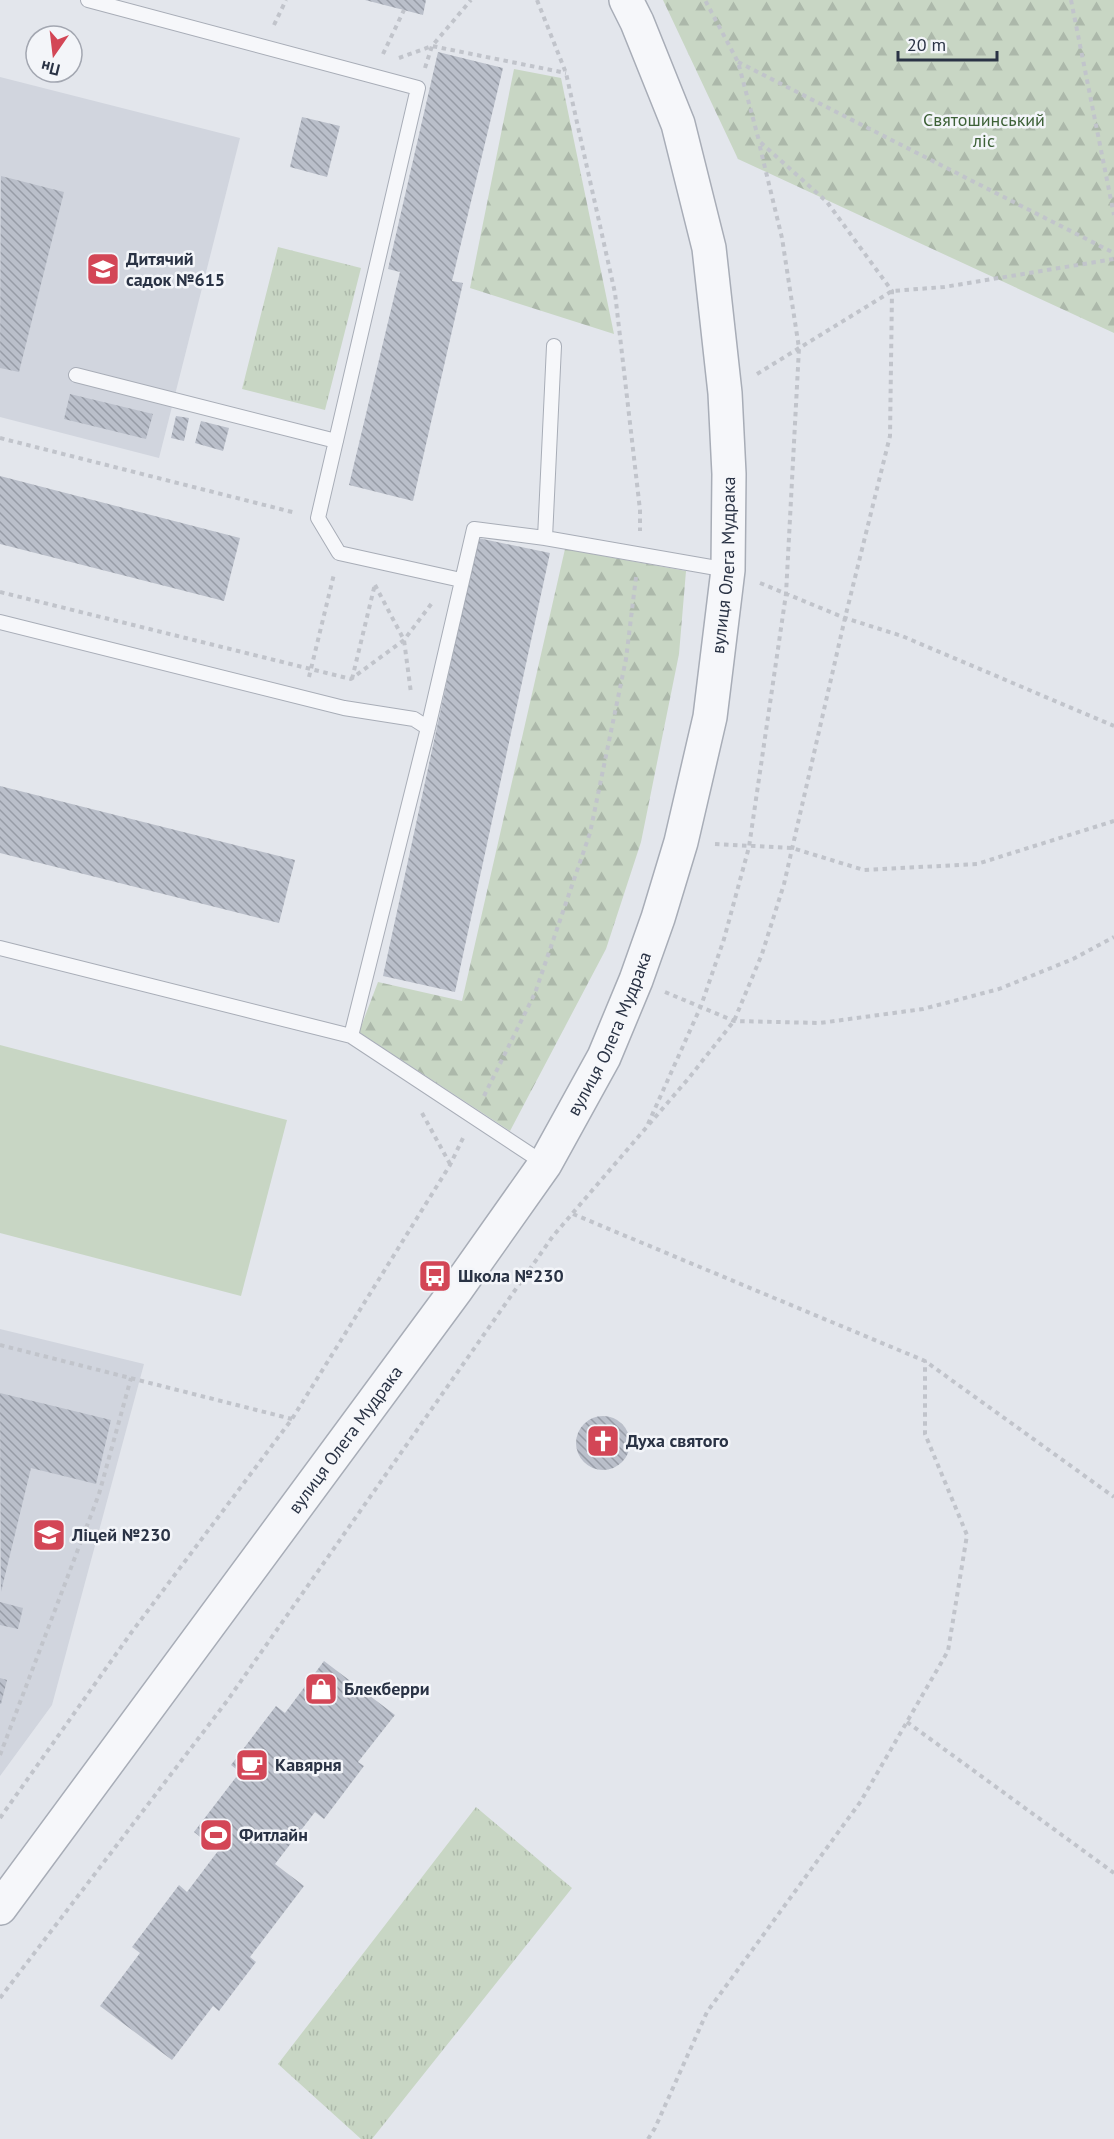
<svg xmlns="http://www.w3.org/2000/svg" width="1114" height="2139" viewBox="0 0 1114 2139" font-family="'PT Sans',sans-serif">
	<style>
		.built { fill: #d1d5de }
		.forest { fill: url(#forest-firs) }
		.park { fill: url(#park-tufts) }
		.garden { fill: #c8d6c4 }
		.building { fill: url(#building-back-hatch) }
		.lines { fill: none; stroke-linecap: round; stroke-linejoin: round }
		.service-casing { stroke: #a8adb7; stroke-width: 16 }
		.tertiary-casing { stroke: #a8adb7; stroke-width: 36 }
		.path { stroke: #c1c4cb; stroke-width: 4; stroke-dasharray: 4.5 4.5; stroke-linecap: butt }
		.service { stroke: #f6f7fa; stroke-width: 14 }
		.tertiary { stroke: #f6f7fa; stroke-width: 33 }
		.labels { text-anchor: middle; stroke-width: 5; stroke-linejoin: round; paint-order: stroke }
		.park-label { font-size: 18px; fill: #3d6137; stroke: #f3f5f9 }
		.poi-label { font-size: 18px; font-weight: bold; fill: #2a3345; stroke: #f3f5f9; text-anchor: start }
		.street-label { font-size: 18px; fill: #2a3345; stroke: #f3f5f9 }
	</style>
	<defs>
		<pattern id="forest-firs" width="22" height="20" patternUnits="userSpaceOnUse" patternTransform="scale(1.5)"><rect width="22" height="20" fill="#c8d6c4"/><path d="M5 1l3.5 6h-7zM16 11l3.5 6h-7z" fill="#acb8aa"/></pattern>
		<pattern id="park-tufts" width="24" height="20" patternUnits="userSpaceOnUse" patternTransform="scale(1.5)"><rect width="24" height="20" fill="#c8d6c4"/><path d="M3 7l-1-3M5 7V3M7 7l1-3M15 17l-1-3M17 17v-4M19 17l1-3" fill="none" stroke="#acb8aa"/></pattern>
		<pattern id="building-back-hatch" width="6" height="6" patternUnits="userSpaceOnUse" patternTransform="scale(1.5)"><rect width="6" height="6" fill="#babfca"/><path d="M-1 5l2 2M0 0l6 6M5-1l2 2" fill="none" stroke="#979ca6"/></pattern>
	</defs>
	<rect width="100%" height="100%" fill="#e3e6ec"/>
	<!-- built -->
	<path class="built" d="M 0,77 L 240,138 L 159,458 L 0,417 Z
		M 0,1329 L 144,1364 L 52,1705 L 0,1776 Z"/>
	<!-- forest -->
	<path class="forest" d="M 663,0 L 1114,0 L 1114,333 L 738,159 Z
		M 514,69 L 561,78 L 614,334 L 470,288 Z
		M 565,549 L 686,571 L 679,654 L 641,842 L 606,949 L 510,1131 L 359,1032 L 378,982 L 462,1001 Z"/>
	<!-- park -->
	<path class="park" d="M 278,247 L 361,268 L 325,410 L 242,389 Z
		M 476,1807 L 572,1888 L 372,2139 L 361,2139 L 278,2064 Z"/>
	<!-- garden -->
	<path class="garden" d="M 0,1045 L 287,1120 L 241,1296 L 0,1233 Z"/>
	<!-- building -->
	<path class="building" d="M 365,0 L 426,0 L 423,15 Z
		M 438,52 L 503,68 L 452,281 L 463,283 L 413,501 L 349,485 L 400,272 L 388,269 Z
		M 302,117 L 340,126 L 327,177 L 290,167 Z
		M 1,176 L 64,192 L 19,372 L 0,368 Z
		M 70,394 L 153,414 L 146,439 L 64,419 Z
		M 176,416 L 189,418 L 184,441 L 171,438 Z
		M 201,421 L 229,428 L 223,451 L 195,443 Z
		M 0,476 L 240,538 L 224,601 L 0,544 Z
		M 478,538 L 550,553 L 455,992 L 383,976 Z
		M 0,786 L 295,860 L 279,923 L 0,853 Z
		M 0,1393 L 111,1420 L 96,1484 L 31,1468 L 1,1592 Z
		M576 1443a27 27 0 1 1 54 0a27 27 0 1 1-54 0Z
		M 0,1602 L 23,1608 L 18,1629 L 0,1625 Z
		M 324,1661 L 395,1715 L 358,1762 L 364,1766 L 324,1819 L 315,1812 L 275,1864 L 304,1886 L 250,1957 L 256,1962 L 219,2011 L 213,2006 L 172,2060 L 100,2006 L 140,1953 L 132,1947 L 179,1885 L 187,1892 L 218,1851 L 194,1832 L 240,1772 L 231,1765 L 276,1706 L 285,1713 Z
		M 0,1678 L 7,1680 L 1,1704 L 0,1704 Z"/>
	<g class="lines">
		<defs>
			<path id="service" d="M 88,0 L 418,88 L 318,518 L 339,553 L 461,580
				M 76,375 L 336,441
				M 545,538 L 554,346
				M 0,622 L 344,708 L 414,719 L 428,728
				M 0,948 L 351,1036 L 545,1164
				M 351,1036 L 428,728 L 474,529 L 545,538 L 728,570"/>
			<g id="tertiary">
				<path id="s1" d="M 0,1908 L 456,1290 L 545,1164 L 604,1057 L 636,980 L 658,918 L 681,842 L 710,717 L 728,570 L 729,474 L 725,393 L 709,248 L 678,124 L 637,22 L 626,0"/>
			</g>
		</defs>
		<!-- service casing -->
		<use href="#service" class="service-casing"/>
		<!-- tertiary casing -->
		<use href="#tertiary" class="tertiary-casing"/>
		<!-- path -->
		<path class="path" d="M 537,0 L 566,73 L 615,293 L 640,510 L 640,531
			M 1071,0 L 1114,215
			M 274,25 L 286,0
			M 383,54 L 404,10
			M 399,58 L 432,46 L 566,73
			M 738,62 L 1114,253
			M 425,68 L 432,46 L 471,0
			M 757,374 L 892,291 L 944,287 L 1114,259
			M 0,438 L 296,513
			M 760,583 L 845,618 L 902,636 L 1114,726
			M 375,585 L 404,640 L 411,693
			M 0,592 L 351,679 L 404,640 L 432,603
			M 309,677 L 334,574
			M 352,679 L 375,584
			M 715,844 L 792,848 L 864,870 L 977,864 L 1114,821
			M 665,992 L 734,1021 L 820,1023 L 923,1009 L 999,989 L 1073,959 L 1114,937
			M 484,1096 L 535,993 L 590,833 L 626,659 L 636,577
			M 422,1113 L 450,1164
			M 648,1124 L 701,1006 L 724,939 L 749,847 L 786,594 L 799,348 L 782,238 L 759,143
			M 573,1214 L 925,1361 L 1114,1497
			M 0,1345 L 292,1419
			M 907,1722 L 1114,1873
			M 0,1755 L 99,1494 L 131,1378
			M 0,1818 L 131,1633 L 292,1419 L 450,1165 L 463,1138
			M 0,1998 L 227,1701 L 553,1236 L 688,1079 L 734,1021 L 762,954 L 784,884 L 845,618 L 890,436 L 892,291 L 827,202 L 759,141 L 738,62 L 705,0
			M 648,2139 L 655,2128 L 707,2012 L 861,1801 L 948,1651 L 967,1535 L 925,1434 L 925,1361"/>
		<!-- service -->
		<use href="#service" class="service"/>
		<!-- tertiary -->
		<use href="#tertiary" class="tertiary"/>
	</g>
	<!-- icons -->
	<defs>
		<symbol id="school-square" viewBox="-11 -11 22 22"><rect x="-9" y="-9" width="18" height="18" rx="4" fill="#d34656" stroke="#f3f5f9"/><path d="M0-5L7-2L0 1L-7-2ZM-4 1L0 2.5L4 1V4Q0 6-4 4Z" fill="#fff"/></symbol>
		<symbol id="bus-square" viewBox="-11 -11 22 22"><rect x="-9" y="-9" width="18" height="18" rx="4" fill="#d34656" stroke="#f3f5f9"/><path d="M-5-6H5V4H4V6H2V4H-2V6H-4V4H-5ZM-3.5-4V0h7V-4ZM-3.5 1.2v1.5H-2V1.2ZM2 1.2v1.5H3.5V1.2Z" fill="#fff"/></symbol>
		<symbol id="church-square" viewBox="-11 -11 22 22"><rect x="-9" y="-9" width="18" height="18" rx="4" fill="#d34656" stroke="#f3f5f9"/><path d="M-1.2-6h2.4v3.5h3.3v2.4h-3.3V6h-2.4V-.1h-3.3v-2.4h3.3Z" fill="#fff"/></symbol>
		<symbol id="shop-square" viewBox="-11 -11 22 22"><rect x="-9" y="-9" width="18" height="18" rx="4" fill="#d34656" stroke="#f3f5f9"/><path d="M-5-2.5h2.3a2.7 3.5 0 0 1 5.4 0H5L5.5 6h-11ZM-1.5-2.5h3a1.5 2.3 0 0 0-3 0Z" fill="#fff"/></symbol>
		<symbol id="cafe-square" viewBox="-11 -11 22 22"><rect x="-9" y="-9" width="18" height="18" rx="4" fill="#d34656" stroke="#f3f5f9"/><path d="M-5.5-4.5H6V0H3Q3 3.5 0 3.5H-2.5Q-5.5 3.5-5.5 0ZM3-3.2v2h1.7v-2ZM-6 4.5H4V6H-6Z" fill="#fff"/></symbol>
		<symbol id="stadium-square" viewBox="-11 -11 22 22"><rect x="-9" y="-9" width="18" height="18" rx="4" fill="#d34656" stroke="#f3f5f9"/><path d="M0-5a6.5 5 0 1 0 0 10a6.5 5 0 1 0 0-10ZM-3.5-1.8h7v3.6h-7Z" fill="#fff"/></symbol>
	</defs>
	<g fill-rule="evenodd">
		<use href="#school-square" x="84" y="250" width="38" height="38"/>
		<use href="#bus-square" x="416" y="1257" width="38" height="38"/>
		<use href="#church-square" x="584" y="1422" width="38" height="38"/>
		<use href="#school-square" x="30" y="1516" width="38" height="38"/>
		<use href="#shop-square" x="302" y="1670" width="38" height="38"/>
		<use href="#cafe-square" x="233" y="1746" width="38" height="38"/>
		<use href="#stadium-square" x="197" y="1816" width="38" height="38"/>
	</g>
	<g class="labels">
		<!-- park labels -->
		<g class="park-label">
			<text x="984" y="126">Святошинський<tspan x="984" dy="21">ліс</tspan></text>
		</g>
		<!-- poi labels -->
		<g class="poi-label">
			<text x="126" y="265">Дитячий<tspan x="126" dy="21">садок №615</tspan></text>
			<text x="458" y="1282">Школа №230</text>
			<text x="626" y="1447">Духа святого</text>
			<text x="72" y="1541">Ліцей №230</text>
			<text x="344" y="1695">Блекберри</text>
			<text x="275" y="1771">Кавярня</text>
			<text x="239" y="1841">Фитлайн</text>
		</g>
		<!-- street labels -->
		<g class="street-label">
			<text dy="6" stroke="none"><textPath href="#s1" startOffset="1554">вулиця Олега Мудрака</textPath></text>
			<text dy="6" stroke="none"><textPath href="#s1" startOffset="1068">вулиця Олега Мудрака</textPath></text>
			<text dy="6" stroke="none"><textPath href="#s1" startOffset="582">вулиця Олега Мудрака</textPath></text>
		</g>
	</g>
	<!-- north arrow -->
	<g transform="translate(54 54) rotate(194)"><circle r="28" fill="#f3f5f9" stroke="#a3a7b1" stroke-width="1.5"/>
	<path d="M0-4.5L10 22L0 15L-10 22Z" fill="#d34656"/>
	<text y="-9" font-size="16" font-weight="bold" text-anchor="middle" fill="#2a3345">Пн</text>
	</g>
	<!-- scale -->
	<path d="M898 51v9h99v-9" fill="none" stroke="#2a3345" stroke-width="3"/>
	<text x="907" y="51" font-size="18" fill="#2a3345" stroke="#f3f5f9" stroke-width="4.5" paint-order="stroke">20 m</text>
</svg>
